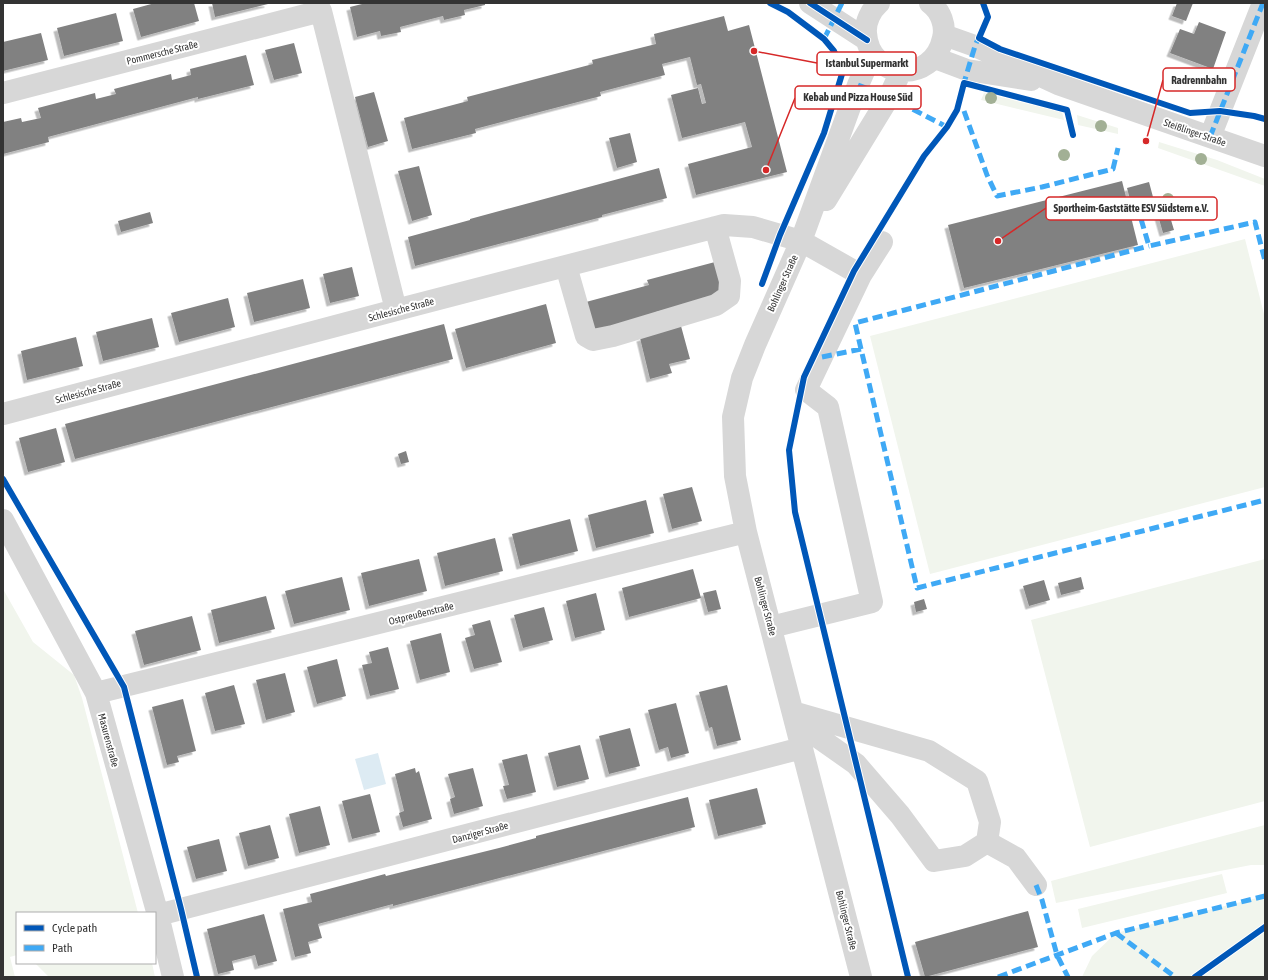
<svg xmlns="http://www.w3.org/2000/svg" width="1268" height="980" viewBox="0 0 1268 980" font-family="'Asap Condensed',sans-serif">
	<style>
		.green { fill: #f1f5ed }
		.water { fill: #ddebf3 }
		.building { fill: #818181; filter: url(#shadow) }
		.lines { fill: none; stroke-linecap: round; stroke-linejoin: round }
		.minor { stroke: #d7d7d7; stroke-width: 22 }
		.quiet { stroke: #3fa9f5; stroke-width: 5; stroke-dasharray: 10 5; stroke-linecap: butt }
		.cycleway-casing { stroke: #fff; stroke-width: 8 }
		.cycleway { stroke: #0057b8; stroke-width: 6 }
		.tree { fill: #a2b095 }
		.labels { text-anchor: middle; stroke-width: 4; stroke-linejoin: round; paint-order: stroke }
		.street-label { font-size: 10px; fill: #333; stroke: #fff }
		.leader { fill: none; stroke: #d62828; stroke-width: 1.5 }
		.callout-dot { fill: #d62828; stroke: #fff; stroke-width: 1.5 }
		.callout { fill: #fff; stroke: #d62828; stroke-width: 1.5 }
		.callout-label { font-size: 11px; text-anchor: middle; font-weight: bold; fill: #333 }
	</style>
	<defs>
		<filter id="shadow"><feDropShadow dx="-3.5" dy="3.5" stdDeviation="0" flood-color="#0004"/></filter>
	</defs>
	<rect width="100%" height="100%" fill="#fff"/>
	<!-- green -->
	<path class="green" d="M 984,93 L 1062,112 L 1064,120 L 981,100 Z
		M 1077,115 L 1118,128 L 1118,134 L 1078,125 Z
		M 1159,142 L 1217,160 L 1265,179 L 1265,186 L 1158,148 Z
		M 1245,239 L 1265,318 L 1265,487 L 930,574 L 870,336 Z
		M 1265,559 L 1265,801 L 1090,847 L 1031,620 Z
		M 3,589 L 33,642 L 74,675 L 82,698 L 138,913 L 17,913 L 17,955 L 10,957 L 15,977 L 3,977 Z
		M 1265,825 L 1265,865 L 1251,865 L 1056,903 L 1051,881 Z
		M 1222,874 L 1227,893 L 1082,928 L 1078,909 Z
		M 1265,896 L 1265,977 L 1082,977 L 1092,956 L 1116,933 Z
		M 35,963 L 152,963 L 155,977 L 45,977 L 48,976 Z"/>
	<!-- water -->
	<path class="water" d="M 378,753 L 386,784 L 364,790 L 355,759 Z"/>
	<!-- building -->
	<path class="building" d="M 155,3 L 194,3 L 199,21 L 141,37 L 133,9 Z
		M 212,3 L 268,3 L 268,4 L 215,17 Z
		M 366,3 L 485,3 L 485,5 L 464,10 L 465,15 L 444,20 L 443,16 L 400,27 L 401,32 L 381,36 L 380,31 L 357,37 L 350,7 Z
		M 1177,3 L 1193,3 L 1186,21 L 1172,16 Z
		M 116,13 L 123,41 L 64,56 L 57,28 Z
		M 724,16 L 728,31 L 749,25 L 787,172 L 696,195 L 688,164 L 752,147 L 745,122 L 682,138 L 671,95 L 698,88 L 702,104 L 706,103 L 701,84 L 697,85 L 690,57 L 662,64 L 665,75 L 600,92 L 601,96 L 475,129 L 476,133 L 412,149 L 404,118 L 468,101 L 467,97 L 593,64 L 592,60 L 656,44 L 654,34 Z
		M 1199,22 L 1226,32 L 1213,69 L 1170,53 L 1180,29 L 1194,34 Z
		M 41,33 L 48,60 L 3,71 L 3,42 Z
		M 294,43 L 302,73 L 274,80 L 265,50 Z
		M 246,55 L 254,85 L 198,99 L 198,97 L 48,137 L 49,142 L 3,154 L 3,122 L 21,118 L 22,122 L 41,118 L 38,108 L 95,93 L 96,99 L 116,94 L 114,89 L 171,74 L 172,80 L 191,75 L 190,69 Z
		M 374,92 L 388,141 L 368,147 L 355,97 Z
		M 630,133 L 637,162 L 617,168 L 609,138 Z
		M 419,166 L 432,215 L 412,221 L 398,171 Z
		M 659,168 L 667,198 L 602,215 L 602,217 L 415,266 L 408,237 L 470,220 L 470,219 Z
		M 1122,181 L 1138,245 L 964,288 L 948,225 Z
		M 1149,182 L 1153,197 L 1131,203 L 1127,188 Z
		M 1168,210 L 1174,230 L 1163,233 L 1157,212 Z
		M 150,212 L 153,223 L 121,232 L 118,221 Z
		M 715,262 L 724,294 L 656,312 L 657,314 L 594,331 L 586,302 L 649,285 L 647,280 Z
		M 352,267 L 359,296 L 330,303 L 323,274 Z
		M 303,279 L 310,308 L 254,322 L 247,293 Z
		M 228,298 L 235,327 L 179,342 L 171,313 Z
		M 546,304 L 556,343 L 466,368 L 455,329 Z
		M 152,318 L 159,347 L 103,361 L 96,332 Z
		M 444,324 L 453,359 L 75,459 L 65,424 Z
		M 681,326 L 690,359 L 669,364 L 672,373 L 650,379 L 640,338 Z
		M 76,337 L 83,366 L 27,380 L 21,351 Z
		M 56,428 L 65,462 L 28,472 L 19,438 Z
		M 406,451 L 409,462 L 401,464 L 398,454 Z
		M 692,487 L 702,521 L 672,529 L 663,494 Z
		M 646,500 L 654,533 L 596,548 L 588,515 Z
		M 570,519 L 578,551 L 520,566 L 512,534 Z
		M 495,538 L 503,571 L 445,586 L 437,553 Z
		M 419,559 L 427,591 L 369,606 L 361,573 Z
		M 693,569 L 701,598 L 629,617 L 622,588 Z
		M 342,577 L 350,610 L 294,624 L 285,591 Z
		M 1081,577 L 1084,589 L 1061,595 L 1058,583 Z
		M 1044,580 L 1050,600 L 1029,606 L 1023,586 Z
		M 716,590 L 721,609 L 708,612 L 703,593 Z
		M 596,593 L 605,630 L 575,638 L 566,601 Z
		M 266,596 L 275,629 L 219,643 L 211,610 Z
		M 924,599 L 927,609 L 916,612 L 914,602 Z
		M 544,607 L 553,640 L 523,648 L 514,615 Z
		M 192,616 L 201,650 L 144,665 L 135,631 Z
		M 490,620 L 502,662 L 474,669 L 465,638 L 475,635 L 472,625 Z
		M 441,633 L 450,672 L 420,680 L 410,641 Z
		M 388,647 L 399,689 L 370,696 L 362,665 L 372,663 L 369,652 Z
		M 337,659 L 346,696 L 317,704 L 307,667 Z
		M 285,673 L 295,712 L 266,720 L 256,680 Z
		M 234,685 L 245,724 L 215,731 L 205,693 Z
		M 727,685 L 741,740 L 717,746 L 712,727 L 709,728 L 699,692 Z
		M 183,699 L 196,751 L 177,756 L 179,762 L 167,765 L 152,707 Z
		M 676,703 L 689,753 L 671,758 L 668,747 L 659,750 L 648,710 Z
		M 630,728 L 640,766 L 609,774 L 599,736 Z
		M 580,745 L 589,779 L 557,787 L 548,753 Z
		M 527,754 L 536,792 L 507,799 L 503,786 L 509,785 L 502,760 Z
		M 415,768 L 416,773 L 419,771 L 432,819 L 403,827 L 399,813 L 404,811 L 395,774 Z
		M 473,768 L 483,806 L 454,814 L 450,799 L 455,797 L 448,774 Z
		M 757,788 L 766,824 L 718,836 L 709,800 Z
		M 370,794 L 380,832 L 352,839 L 342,801 Z
		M 688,797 L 695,827 L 393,906 L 393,904 L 318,924 L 322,938 L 308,942 L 311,953 L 295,957 L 283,909 L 312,902 L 310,894 L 385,874 L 386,876 L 499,848 L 536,838 L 536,836 Z
		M 320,806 L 330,845 L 299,853 L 289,814 Z
		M 270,825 L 279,858 L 248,866 L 239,833 Z
		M 219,839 L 227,871 L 196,879 L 187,847 Z
		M 1028,911 L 1038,947 L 925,977 L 915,942 Z
		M 264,914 L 277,961 L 258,966 L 255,955 L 232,961 L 234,970 L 218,974 L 207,929 Z"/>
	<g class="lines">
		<!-- minor -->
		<path class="minor" d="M 810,3 L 867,40
			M 879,3 C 871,10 865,22 866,33 C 869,80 933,85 943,38 C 946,26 941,11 930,3
			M 944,35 L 975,46 L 1058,84 L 1265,156
			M 935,58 L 967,70 L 1031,80
			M 3,93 L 321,11 L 396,310
			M 1210,137 L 1263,3
			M 826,200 L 889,97 L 901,71
			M 566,266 L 586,336 L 593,340 L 613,336 L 716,305 L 729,296 L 730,281 L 715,227
			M 3,414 L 396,310 L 724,225 L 753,227 L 801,241 L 861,275
			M 3,520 L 96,693 L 158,915 L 173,977
			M 771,627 L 872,602 L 828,407 L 806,390 L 861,275 L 882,242
			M 96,693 L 746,532
			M 793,712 L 929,751 L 977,781 L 990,822 L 987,842 L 965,856 L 934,861 L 900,815 L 856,764 L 795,721
			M 987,842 L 1016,858 L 1036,885
			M 158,915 L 802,748
			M 861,977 L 746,532 L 735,476 L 733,417 L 742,378 L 755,345 L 801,241 L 858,85 L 872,53"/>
		<!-- quiet -->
		<path class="quiet" d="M 824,39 L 842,3
			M 858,85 L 889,97 L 947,127
			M 963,86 L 975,46 L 980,34
			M 964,111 L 987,175 L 997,196 L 1042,187 L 1113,169 L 1118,148
			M 1210,137 L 1263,3
			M 1141,219 L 1149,246 L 1255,222 L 1265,261
			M 861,349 L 855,323 L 1149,246
			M 822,357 L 861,349 L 917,588 L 1265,500
			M 1036,885 L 1042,900 L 1057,955 L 1068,977
			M 1116,933 L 1175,977
			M 998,977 L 1116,933 L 1265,896"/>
		<defs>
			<path id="cycleway" d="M 810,3 L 867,40
				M 983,3 L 988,17 L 979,38 L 1000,49 L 1190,113 L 1220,111 L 1254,116 L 1265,119
				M 762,284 L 780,235 L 824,133 L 842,74 L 840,63 L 834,51 L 824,39 L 788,12 L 770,3
				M 3,479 L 124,687 L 181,909 L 197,977
				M 908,977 L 795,512 L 789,450 L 804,377 L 854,271 L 924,156 L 947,127 L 957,110 L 964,83 L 1067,110 L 1073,135
				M 1195,977 L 1265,927"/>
		</defs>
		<!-- cycleway casing -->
		<use href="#cycleway" class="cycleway-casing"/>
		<!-- cycleway -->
		<use href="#cycleway" class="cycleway"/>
	</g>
	<!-- trees -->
	<g class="tree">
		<circle cx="991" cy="98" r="6"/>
		<circle cx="1101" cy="126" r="6"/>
		<circle cx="1064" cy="155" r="6"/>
		<circle cx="1201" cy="159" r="6"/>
		<circle cx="1168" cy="199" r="6"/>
		<circle cx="1187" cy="214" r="6"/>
	</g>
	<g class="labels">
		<!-- street labels -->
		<g class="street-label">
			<text transform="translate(162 52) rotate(-14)" y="4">Pommersche Straße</text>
			<text transform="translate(1195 132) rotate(19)" y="4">Steißlinger Straße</text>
			<text transform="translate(782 283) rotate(-66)" y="4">Bohlinger Straße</text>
			<text transform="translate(401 309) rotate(-15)" y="4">Schlesische Straße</text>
			<text transform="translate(88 391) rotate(-15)" y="4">Schlesische Straße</text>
			<text transform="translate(766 606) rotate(75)" y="4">Bohlinger Straße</text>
			<text transform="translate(421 613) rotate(-14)" y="4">Ostpreußenstraße</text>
			<text transform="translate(109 740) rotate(75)" y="4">Masurenstraße</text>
			<text transform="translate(480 832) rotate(-15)" y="4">Danziger Straße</text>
			<text transform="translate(847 920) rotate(76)" y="4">Bohlinger Straße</text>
		</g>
	</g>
	<!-- callouts -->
	<path class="leader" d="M754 51L817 63M1146 141L1163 80M766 170L795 98M998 241L1046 208"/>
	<g class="callout-dot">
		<circle cx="754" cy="51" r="4"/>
		<circle cx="1146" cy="141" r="4"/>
		<circle cx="766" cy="170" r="4"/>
		<circle cx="998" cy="241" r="4"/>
	</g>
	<g class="callout">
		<rect x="817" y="52" width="99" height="23" rx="4"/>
		<rect x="1163" y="68" width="72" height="23" rx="4"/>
		<rect x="795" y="86" width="126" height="23" rx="4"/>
		<rect x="1046" y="197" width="171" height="23" rx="4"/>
	</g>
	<g class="callout-label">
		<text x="867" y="67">Istanbul Supermarkt</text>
		<text x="1199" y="84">Radrennbahn</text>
		<text x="858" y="101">Kebab und Pizza House Süd</text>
		<text x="1131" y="212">Sportheim-Gaststätte ESV Südstern e.V.</text>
	</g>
	<!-- border -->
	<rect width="1268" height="980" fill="none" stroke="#333333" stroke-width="8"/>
	<!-- legend -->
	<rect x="16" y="912" width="140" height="52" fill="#ffffff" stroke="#adadad"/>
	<rect x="24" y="925" width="20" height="6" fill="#0057b8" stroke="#adadad"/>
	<text x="52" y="932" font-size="12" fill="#333333">Cycle path</text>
	<rect x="24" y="945" width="20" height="6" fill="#3fa9f5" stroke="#adadad"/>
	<text x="52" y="952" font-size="12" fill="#333333">Path</text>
</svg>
